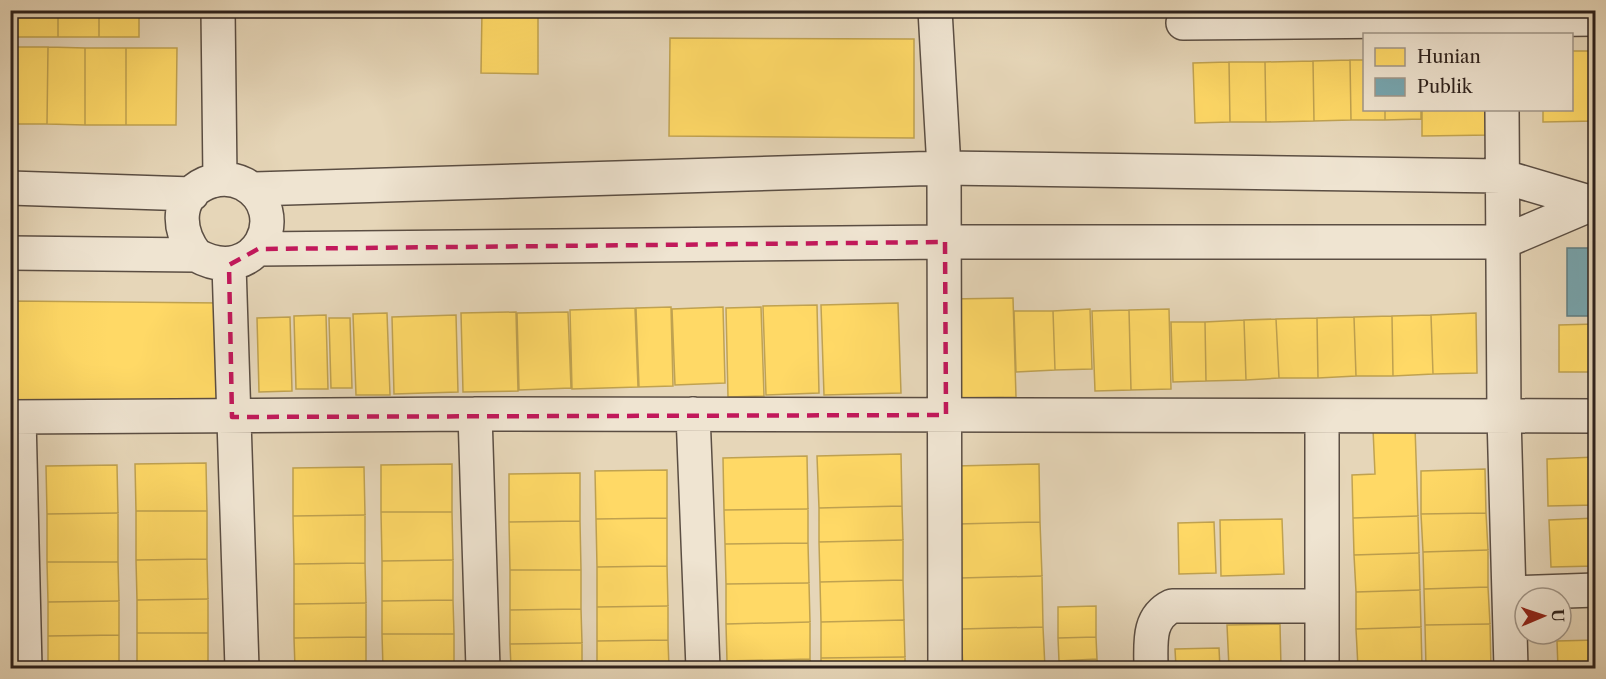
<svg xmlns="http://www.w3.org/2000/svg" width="1606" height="679" viewBox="0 0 1606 679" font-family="'Libre Caslon Text',serif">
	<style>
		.homes { fill: #ffd966; stroke: #c0a250; stroke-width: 1.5 }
		.public { fill: #76a5af; stroke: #607d83; stroke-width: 1.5 }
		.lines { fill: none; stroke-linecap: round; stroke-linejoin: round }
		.street-casing { stroke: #5b4e43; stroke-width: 36 }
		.street { stroke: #efe4d1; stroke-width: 33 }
		.marked { fill: none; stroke: #c2185b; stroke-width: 4.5; stroke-dasharray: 12 8; stroke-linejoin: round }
	</style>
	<rect width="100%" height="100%" fill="#e6d6b8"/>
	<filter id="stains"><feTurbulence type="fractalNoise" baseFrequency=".00333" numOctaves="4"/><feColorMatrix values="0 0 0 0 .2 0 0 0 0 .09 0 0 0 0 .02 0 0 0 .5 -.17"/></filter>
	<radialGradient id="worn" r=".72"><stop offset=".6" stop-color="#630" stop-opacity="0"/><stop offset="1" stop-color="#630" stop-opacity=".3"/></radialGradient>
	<!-- homes -->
	<path class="homes" d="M 14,10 L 58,10 L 58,37 L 14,37 Z
		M 58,10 L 99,10 L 99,37 L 58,37 Z
		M 99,10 L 139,10 L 139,37 L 99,37 Z
		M 482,10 L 538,10 L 538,74 L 481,73 Z
		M 670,38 L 914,39 L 914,138 L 669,136 Z
		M 10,47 L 48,47 L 47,124 L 10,124 Z
		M 48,47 L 85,48 L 85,125 L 47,124 Z
		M 85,48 L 126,48 L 126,125 L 85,125 Z
		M 126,48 L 177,48 L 176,125 L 126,125 Z
		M 1572,51 L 1596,51 L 1596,121 L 1543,122 L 1543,110 L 1572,110 Z
		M 1350,60 L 1351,120 L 1314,121 L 1313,61 Z
		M 1350,60 L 1364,60 L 1364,110 L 1385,110 L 1385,120 L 1351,120 Z
		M 1313,61 L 1314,121 L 1266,122 L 1265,62 Z
		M 1229,62 L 1230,122 L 1195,123 L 1193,63 Z
		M 1229,62 L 1265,62 L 1266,122 L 1230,122 Z
		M 1385,110 L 1421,110 L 1421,119 L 1385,120 Z
		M 1422,110 L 1491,110 L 1491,135 L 1422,136 Z
		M 1013,298 L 1016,397 L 953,398 L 950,299 Z
		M 10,301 L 221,303 L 220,411 L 10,410 Z
		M 898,303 L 901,393 L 824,395 L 821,305 Z
		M 817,305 L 819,393 L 766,395 L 763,306 Z
		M 671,307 L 673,386 L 639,387 L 636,308 Z
		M 723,307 L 725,383 L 675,385 L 672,309 Z
		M 761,307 L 764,396 L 728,397 L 726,308 Z
		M 635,308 L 638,387 L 572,389 L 570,310 Z
		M 1090,309 L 1092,369 L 1055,370 L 1053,311 Z
		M 1169,309 L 1171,389 L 1131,390 L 1129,310 Z
		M 1129,310 L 1131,390 L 1095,391 L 1092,311 Z
		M 1014,311 L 1053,311 L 1055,370 L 1016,372 Z
		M 516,312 L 518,391 L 463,392 L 461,313 Z
		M 568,312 L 571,388 L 519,390 L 517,313 Z
		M 387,313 L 390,395 L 356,395 L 353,314 Z
		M 1476,313 L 1477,373 L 1433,374 L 1431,315 Z
		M 326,315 L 328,389 L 296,389 L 294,316 Z
		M 456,315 L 458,392 L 394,394 L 392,317 Z
		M 1431,315 L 1433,374 L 1393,376 L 1392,316 Z
		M 1392,316 L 1393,376 L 1356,376 L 1354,317 Z
		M 290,317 L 292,391 L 259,392 L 257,318 Z
		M 1354,317 L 1356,376 L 1318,378 L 1317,318 Z
		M 329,318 L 350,318 L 352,388 L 331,388 Z
		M 1317,318 L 1318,378 L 1279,378 L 1276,319 Z
		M 1276,319 L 1279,378 L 1246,380 L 1244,320 Z
		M 1244,320 L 1246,380 L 1206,381 L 1205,322 Z
		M 1171,322 L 1205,322 L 1206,381 L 1173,382 Z
		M 1596,324 L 1596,372 L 1559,372 L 1559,325 Z
		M 1415,427 L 1418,516 L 1353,518 L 1352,475 L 1375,474 L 1373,429 Z
		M 901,454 L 902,506 L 819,508 L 817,456 Z
		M 807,456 L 808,509 L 724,510 L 723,458 Z
		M 1596,457 L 1596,505 L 1548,506 L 1547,459 Z
		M 206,463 L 207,511 L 136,511 L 135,464 Z
		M 452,464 L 452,512 L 381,512 L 381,465 Z
		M 1039,464 L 1040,522 L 958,524 L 956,466 Z
		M 117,465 L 118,513 L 47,514 L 46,466 Z
		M 364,467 L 365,515 L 293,516 L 293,468 Z
		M 1485,469 L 1486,513 L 1421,514 L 1421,471 Z
		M 667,470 L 667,518 L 596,519 L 595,471 Z
		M 580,473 L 580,521 L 509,522 L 509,474 Z
		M 902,506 L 903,540 L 819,542 L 819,508 Z
		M 808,509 L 808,543 L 725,544 L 724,510 Z
		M 136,511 L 207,511 L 207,559 L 136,560 Z
		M 381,512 L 452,512 L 453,560 L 382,561 Z
		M 118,513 L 118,562 L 47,562 L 47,514 Z
		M 1486,513 L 1488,550 L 1423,552 L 1421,514 Z
		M 365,515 L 365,563 L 294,564 L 293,516 Z
		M 1418,516 L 1419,553 L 1354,555 L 1353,518 Z
		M 667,518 L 667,566 L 597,567 L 596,519 Z
		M 1596,518 L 1596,566 L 1551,567 L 1549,520 Z
		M 1282,519 L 1284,574 L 1221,576 L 1220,520 Z
		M 580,521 L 581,570 L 510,570 L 509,522 Z
		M 1040,522 L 1042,576 L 960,578 L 958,524 Z
		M 1214,522 L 1216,573 L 1179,574 L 1178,523 Z
		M 903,540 L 903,580 L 820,582 L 819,542 Z
		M 808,543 L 809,583 L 726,584 L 725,544 Z
		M 1488,550 L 1488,587 L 1424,589 L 1423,552 Z
		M 1419,553 L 1420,590 L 1356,592 L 1354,555 Z
		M 207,559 L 208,599 L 137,600 L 136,560 Z
		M 453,560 L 453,600 L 382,601 L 382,561 Z
		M 47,562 L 118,562 L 119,601 L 48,602 Z
		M 365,563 L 366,603 L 294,604 L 294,564 Z
		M 667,566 L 668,606 L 597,607 L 597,567 Z
		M 510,570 L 581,570 L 581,609 L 510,610 Z
		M 1042,576 L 1043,627 L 961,629 L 960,578 Z
		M 903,580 L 904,620 L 821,622 L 820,582 Z
		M 809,583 L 810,622 L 726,624 L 726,584 Z
		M 1488,587 L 1490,624 L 1425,625 L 1424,589 Z
		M 1420,590 L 1421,627 L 1356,629 L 1356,592 Z
		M 208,599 L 208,633 L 137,633 L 137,600 Z
		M 453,600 L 454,634 L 382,634 L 382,601 Z
		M 119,601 L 119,635 L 48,636 L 48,602 Z
		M 366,603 L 366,637 L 294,638 L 294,604 Z
		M 668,606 L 668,640 L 597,641 L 597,607 Z
		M 1096,606 L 1096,637 L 1058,638 L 1058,607 Z
		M 581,609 L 582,643 L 510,644 L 510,610 Z
		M 904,620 L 905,657 L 821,658 L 821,622 Z
		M 810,622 L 810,659 L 727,661 L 726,624 Z
		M 1280,624 L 1281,668 L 1229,668 L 1227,625 Z
		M 1490,624 L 1491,668 L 1426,668 L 1425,625 Z
		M 1043,627 L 1045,668 L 963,668 L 961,629 Z
		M 1421,627 L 1422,668 L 1358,668 L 1356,629 Z
		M 137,633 L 208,633 L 208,668 L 137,668 Z
		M 382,634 L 454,634 L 454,668 L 383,668 Z
		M 119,635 L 119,668 L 48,668 L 48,636 Z
		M 366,637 L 366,668 L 295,668 L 294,638 Z
		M 1096,637 L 1097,659 L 1059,661 L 1058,638 Z
		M 668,640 L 669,668 L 597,668 L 597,641 Z
		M 1596,640 L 1596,668 L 1558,668 L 1557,641 Z
		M 582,643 L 582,668 L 511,668 L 510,644 Z
		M 1219,648 L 1220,668 L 1176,668 L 1175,649 Z
		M 905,657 L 905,668 L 821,668 L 821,658 Z
		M 810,659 L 811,668 L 727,668 L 727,661 Z
		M 1097,659 L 1098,668 L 1059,668 L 1059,661 Z"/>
	<!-- public -->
	<path class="public" d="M 1567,248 L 1596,248 L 1596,316 L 1567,316 Z"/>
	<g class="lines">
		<defs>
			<path id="street" d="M 218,10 L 220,179
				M 935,10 L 944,168 L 945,668
				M 1183,23 L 1596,19
				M 1502,110 L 1504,416 L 1511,668
				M 10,188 L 192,194
				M 252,189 L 944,168 L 1501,176 L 1596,204
				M 258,249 L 945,242 L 1503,242 L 1592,204
				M 10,253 L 196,255 C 257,289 293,211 244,184 C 234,179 223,178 212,181 C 175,192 176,229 196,255
				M 229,265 L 242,668
				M 475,414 L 483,668
				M 693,414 L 703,668
				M 1322,416 L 1322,668
				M 10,417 L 475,414 L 1596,416
				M 19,417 L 25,668
				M 1509,593 L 1596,590
				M 1151,668 C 1151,644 1147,618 1172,606 L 1322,606"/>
		</defs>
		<!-- street casing -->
		<use href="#street" class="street-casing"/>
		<!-- street -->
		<use href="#street" class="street"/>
	</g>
	<!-- marked area -->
	<path class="marked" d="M 945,242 L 946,415 L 232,417 L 229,265 L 258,249 Z"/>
	<!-- margin -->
	<rect width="1606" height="679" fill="none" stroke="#e6d6b8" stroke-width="36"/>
	<rect x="12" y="12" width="1582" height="655" fill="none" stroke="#2d211c" stroke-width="3"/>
	<rect x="18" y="18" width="1570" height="643" fill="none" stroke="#2d211c" stroke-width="1.5"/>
	<!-- legend -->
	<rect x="1363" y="33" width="210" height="78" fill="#efe4d1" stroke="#a19689" stroke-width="1.5"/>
	<rect x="1375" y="48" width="30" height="18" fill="#ffd966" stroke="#a19689" stroke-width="1.5"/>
	<text x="1417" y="63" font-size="18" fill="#2d211c">Hunian</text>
	<rect x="1375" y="78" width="30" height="18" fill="#76a5af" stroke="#a19689" stroke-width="1.5"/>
	<text x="1417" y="93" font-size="18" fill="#2d211c">Publik</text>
	<!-- north arrow -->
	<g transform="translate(1543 616) rotate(88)"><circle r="28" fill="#efe4d1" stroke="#a19689" stroke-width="1.5"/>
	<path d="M0-4.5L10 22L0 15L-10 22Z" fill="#8f2418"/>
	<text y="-9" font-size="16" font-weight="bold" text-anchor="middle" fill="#2d211c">U</text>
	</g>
	<rect width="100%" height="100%" filter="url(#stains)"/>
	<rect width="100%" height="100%" fill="url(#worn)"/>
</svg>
